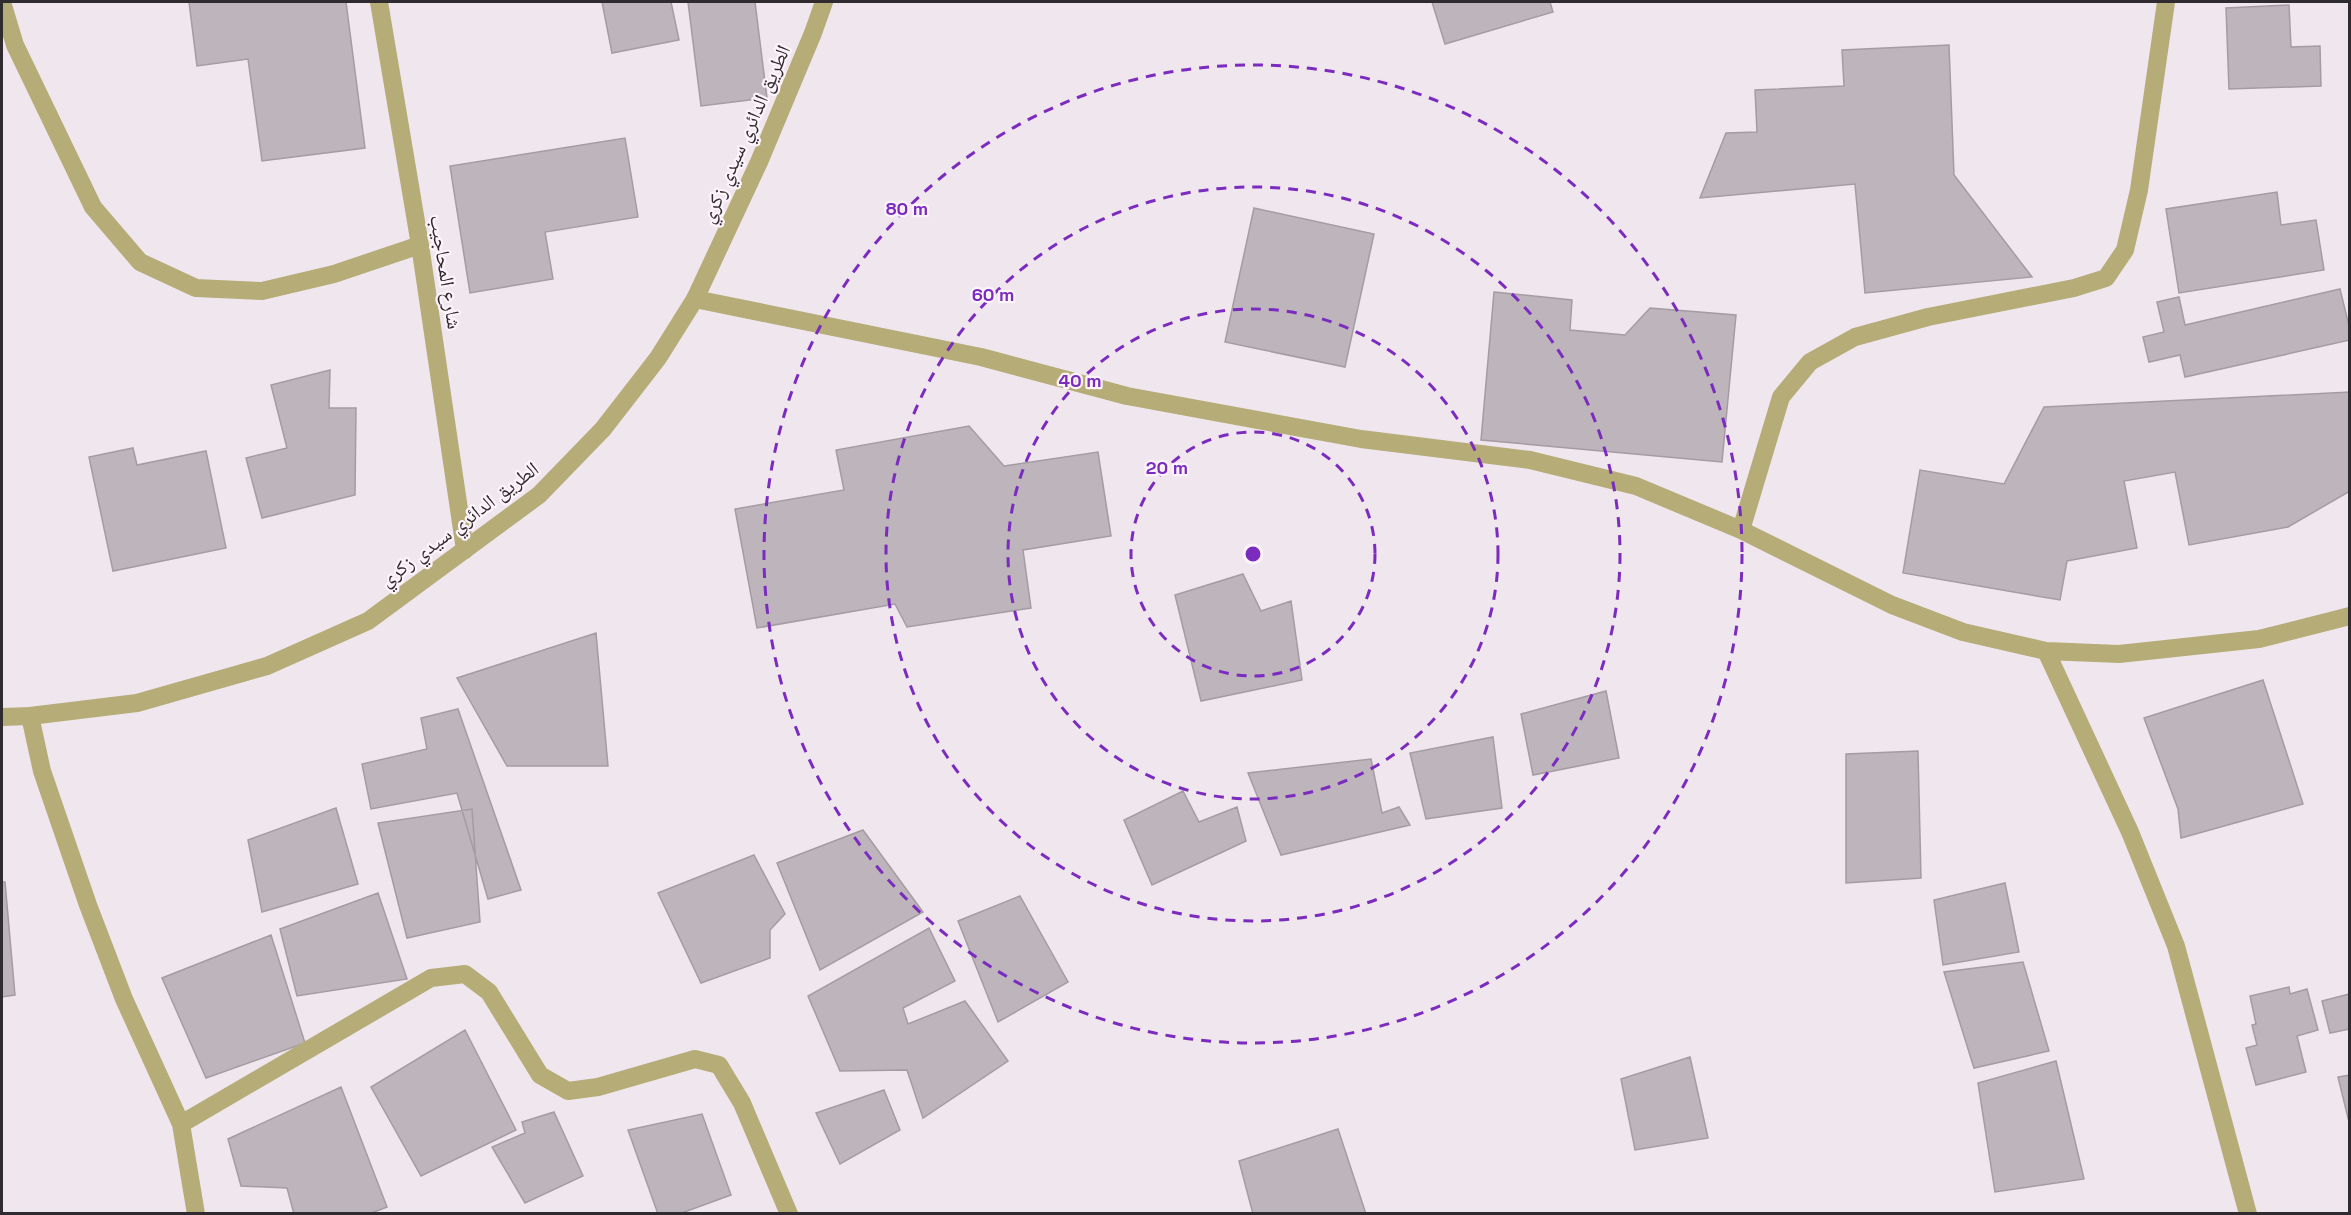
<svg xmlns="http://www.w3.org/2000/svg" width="2351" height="1215" viewBox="0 0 2351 1215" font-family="'Space Grotesk','Noto Naskh Arabic',sans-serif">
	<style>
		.building { fill: #bdb4bc; stroke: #a59ca3; stroke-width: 1.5 }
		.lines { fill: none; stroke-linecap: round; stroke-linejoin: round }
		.minor { stroke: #b5ac78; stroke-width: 18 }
		.tertiary { stroke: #b5ac78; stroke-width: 18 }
		.ring { fill: none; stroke: #7b2cbf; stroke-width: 3; stroke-dasharray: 10 8 }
		.labels { text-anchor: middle; stroke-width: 4.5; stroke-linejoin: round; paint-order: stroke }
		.street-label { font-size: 20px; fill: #2f2b2e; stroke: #fdf3fb }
		.centre { fill: #7b2cbf; stroke: #fdf3fb; stroke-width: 3 }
		.ring-label { font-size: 18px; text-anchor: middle; font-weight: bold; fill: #7b2cbf; stroke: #fdf3fb; stroke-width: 4.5; stroke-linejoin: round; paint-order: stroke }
	</style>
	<rect width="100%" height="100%" fill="#f0e6ee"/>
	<!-- building -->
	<path class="building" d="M 189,2 L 346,2 L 365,148 L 262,161 L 248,59 L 197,66 Z
		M 602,2 L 671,2 L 679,40 L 612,53 Z
		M 688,2 L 755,2 L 767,98 L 701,106 Z
		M 1432,2 L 1550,2 L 1553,12 L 1445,44 Z
		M 2289,5 L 2291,47 L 2320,46 L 2321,86 L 2229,89 L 2226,8 Z
		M 1949,45 L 1954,175 L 2032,277 L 1865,293 L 1855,184 L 1700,198 L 1726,133 L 1757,132 L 1755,90 L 1844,86 L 1842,50 Z
		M 625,138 L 638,217 L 545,232 L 553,279 L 470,293 L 450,166 Z
		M 2277,192 L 2281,225 L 2316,220 L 2324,270 L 2179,293 L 2166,209 Z
		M 1254,208 L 1374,234 L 1345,367 L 1225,342 Z
		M 2340,289 L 2350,330 L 2350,340 L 2185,377 L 2180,355 L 2149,362 L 2143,337 L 2164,332 L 2157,302 L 2179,297 L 2185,325 Z
		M 1494,292 L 1572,300 L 1570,330 L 1625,335 L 1650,308 L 1736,315 L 1722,462 L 1481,440 Z
		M 330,370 L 329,408 L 356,408 L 355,495 L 262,518 L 246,458 L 287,448 L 271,385 Z
		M 2350,392 L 2350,491 L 2288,527 L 2189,545 L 2175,472 L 2124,481 L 2137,548 L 2067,561 L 2060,600 L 1903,573 L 1920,470 L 2004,484 L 2044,407 Z
		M 969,426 L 1004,466 L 1098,452 L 1111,536 L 1023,550 L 1031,608 L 907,627 L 895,604 L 757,628 L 735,509 L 844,490 L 836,450 Z
		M 133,448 L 137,465 L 206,451 L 226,548 L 113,571 L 89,457 Z
		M 1243,574 L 1261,611 L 1291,601 L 1302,680 L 1201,701 L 1175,595 Z
		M 596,633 L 608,766 L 507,766 L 457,678 Z
		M 2263,680 L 2303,804 L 2181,838 L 2178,809 L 2144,718 Z
		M 1606,691 L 1619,758 L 1533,775 L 1521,714 Z
		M 458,709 L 521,890 L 488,899 L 457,793 L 371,809 L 362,764 L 427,749 L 421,718 Z
		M 1493,737 L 1502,808 L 1426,819 L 1410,753 Z
		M 1918,751 L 1921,878 L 1846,883 L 1846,754 Z
		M 1371,759 L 1382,813 L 1399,807 L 1410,825 L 1281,855 L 1248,773 Z
		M 1183,791 L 1199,822 L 1237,807 L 1246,841 L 1152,885 L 1124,820 Z
		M 336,808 L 358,884 L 262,912 L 248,840 Z
		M 472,809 L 480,922 L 407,938 L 378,823 Z
		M 863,830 L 923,912 L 820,970 L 777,863 Z
		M 754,855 L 785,914 L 770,930 L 770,958 L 701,983 L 658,893 Z
		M 2,882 L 5,882 L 15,995 L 2,997 Z
		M 2005,883 L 2019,952 L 1943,965 L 1934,900 Z
		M 378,893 L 407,979 L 297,996 L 280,929 Z
		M 1020,896 L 1068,982 L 998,1022 L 958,921 Z
		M 929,928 L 955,981 L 903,1008 L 908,1024 L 965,1001 L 1008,1061 L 923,1118 L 907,1070 L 840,1071 L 808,996 Z
		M 271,935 L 305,1043 L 206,1078 L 162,978 Z
		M 2023,962 L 2049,1051 L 1974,1068 L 1944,972 Z
		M 2289,987 L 2290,994 L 2307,989 L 2318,1030 L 2297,1036 L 2306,1072 L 2256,1085 L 2246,1048 L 2257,1045 L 2252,1025 L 2256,1024 L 2250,996 Z
		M 2349,994 L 2350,1029 L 2330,1033 L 2322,1001 Z
		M 465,1030 L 516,1130 L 421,1176 L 371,1087 Z
		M 1690,1057 L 1708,1138 L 1635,1150 L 1621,1079 Z
		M 2056,1061 L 2084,1179 L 1995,1192 L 1978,1083 Z
		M 2350,1075 L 2350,1126 L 2338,1077 Z
		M 341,1087 L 387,1207 L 369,1214 L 294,1214 L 287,1188 L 241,1186 L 228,1139 Z
		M 884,1090 L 900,1130 L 840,1164 L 816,1113 Z
		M 554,1112 L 583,1176 L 525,1203 L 492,1147 L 525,1133 L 522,1122 Z
		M 702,1114 L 731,1195 L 679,1214 L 658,1214 L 628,1130 Z
		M 1338,1129 L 1366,1214 L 1253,1214 L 1239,1161 Z"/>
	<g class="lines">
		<!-- minor -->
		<path class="minor" d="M 2,2 L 15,45 L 93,207 L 140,262 L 196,288 L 262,291 L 334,274 L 420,245
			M 379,2 L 420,245 L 465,550
			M 695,299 L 981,357 L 1127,396 L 1361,439 L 1530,460 L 1636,486 L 1741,530 L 1892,605 L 1963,632 L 2046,651 L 2119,654 L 2259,639 L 2350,616
			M 1741,530 L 1781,397 L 1810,362 L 1855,337 L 1928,317 L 2074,288 L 2106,278 L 2125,250 L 2139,190 L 2166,2
			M 2046,651 L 2130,832 L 2176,946 L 2248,1214
			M 30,716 L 42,771 L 88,905 L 124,999 L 181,1124 L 196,1214
			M 181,1124 L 431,978 L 465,974 L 489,992 L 540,1075 L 568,1091 L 598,1087 L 695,1059 L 719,1065 L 742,1103 L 789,1214"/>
		<!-- tertiary -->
		<path class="tertiary" d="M 2,717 L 30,716 L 137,703 L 267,666 L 368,621 L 539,495 L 603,429 L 658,358 L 695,299 L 759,162 L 813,33 L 824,2"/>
	</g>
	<!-- distance rings -->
	<g class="ring">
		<circle cx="1253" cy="554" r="122"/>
		<circle cx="1253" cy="554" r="245"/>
		<circle cx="1253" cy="554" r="367"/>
		<circle cx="1253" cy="554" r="489"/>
	</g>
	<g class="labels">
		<!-- street labels -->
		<g class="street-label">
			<text transform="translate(745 134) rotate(-66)" y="7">الطريق الدائري سيدي زكري</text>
			<text transform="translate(446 272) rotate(81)" y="7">شارع المحاجيب</text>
			<text transform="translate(459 524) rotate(-37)" y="7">الطريق الدائري سيدي زكري</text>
		</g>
	</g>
	<circle cx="1253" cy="554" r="9" class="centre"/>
	<g class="ring-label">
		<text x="907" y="215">80 m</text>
		<text x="993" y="301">60 m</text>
		<text x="1080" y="387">40 m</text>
		<text x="1167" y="474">20 m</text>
	</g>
	<!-- border -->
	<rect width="2351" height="1215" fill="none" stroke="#2f2b2e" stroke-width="6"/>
</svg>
